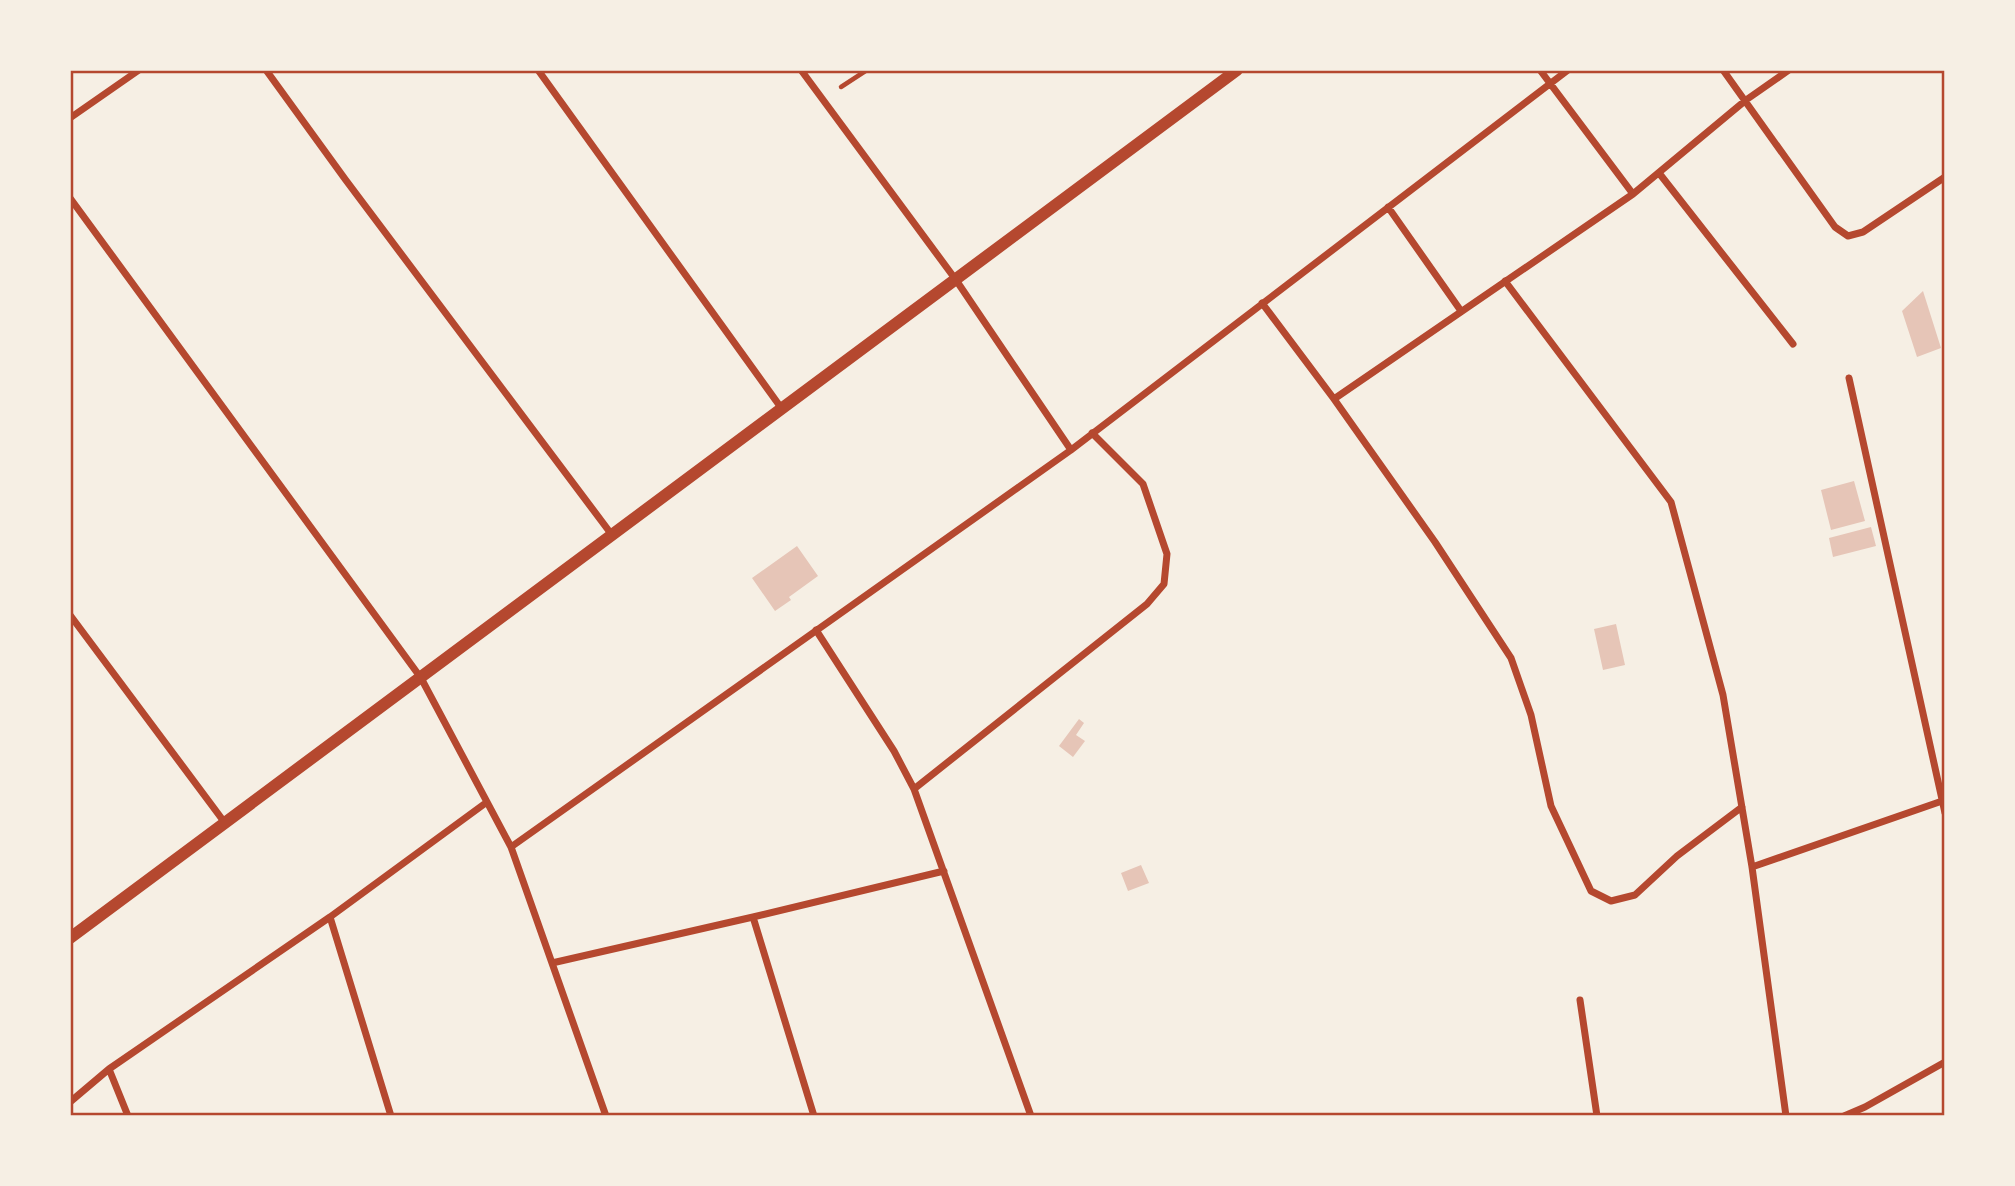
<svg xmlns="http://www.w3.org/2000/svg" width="2015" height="1186" viewBox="0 0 2015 1186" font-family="'Source Serif 4',serif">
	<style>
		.building { fill: #e6c5b7 }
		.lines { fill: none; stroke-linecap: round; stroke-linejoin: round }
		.path { stroke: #b5482f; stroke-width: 4.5 }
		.minor { stroke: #b5482f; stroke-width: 7 }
		.tertiary { stroke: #b5482f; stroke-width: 12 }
		.neatline { fill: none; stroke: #b5482f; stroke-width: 2.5 }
	</style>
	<rect width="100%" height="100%" fill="#f6efe4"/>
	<!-- building -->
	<path class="building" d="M 1923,291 L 1941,348 L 1917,357 L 1902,311 Z
		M 1854,481 L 1865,521 L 1831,530 L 1821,490 Z
		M 1871,527 L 1876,546 L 1833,557 L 1829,538 Z
		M 797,546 L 818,576 L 789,597 L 791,600 L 775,611 L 752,578 Z
		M 1616,624 L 1625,665 L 1603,670 L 1594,629 Z
		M 1079,719 L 1084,723 L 1076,735 L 1085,741 L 1073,757 L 1059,746 Z
		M 1141,865 L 1149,883 L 1128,891 L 1121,873 Z"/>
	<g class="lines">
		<!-- path -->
		<path class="path" d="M 841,87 L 867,70"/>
		<!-- minor -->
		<path class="minor" d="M 266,70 L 345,179 L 612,535
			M 538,70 L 782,409
			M 801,70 L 956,280 L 1071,450
			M 1540,70 L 1633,194
			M 1723,70 L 1835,227 L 1848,236 L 1863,232 L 1945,177
			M 70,118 L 139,70
			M 1659,173 L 1793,344
			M 70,198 L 421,678 L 511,847 L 606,1116
			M 1388,207 L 1461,311
			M 1505,281 L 1671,502 L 1723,695 L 1752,867 L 1786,1116
			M 1262,303 L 1334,399 L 1435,542 L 1511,658 L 1531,715 L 1551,806 L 1591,891 L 1611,901 L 1635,895 L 1677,856 L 1742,807
			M 1849,378 L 1945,813
			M 1334,399 L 1633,194 L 1746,100 L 1789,70
			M 70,615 L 225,823
			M 816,630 L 894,751 L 914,789 L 1031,1116
			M 914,789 L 1147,604 L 1164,584 L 1167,554 L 1143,484 L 1092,433
			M 511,847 L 1071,450 L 1568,70
			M 1752,867 L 1945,800
			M 753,917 L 814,1116
			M 552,963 L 753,917 L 944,871
			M 1580,1000 L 1597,1116
			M 109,1069 L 128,1116
			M 70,1102 L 109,1069 L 330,917
			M 391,1116 L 330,917 L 487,802
			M 1844,1116 L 1865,1107 L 1945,1062"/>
		<!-- tertiary -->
		<path class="tertiary" d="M 70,938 L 1237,70"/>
	</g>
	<!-- border -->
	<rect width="2015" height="1186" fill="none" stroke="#f6efe4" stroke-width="144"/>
	<rect x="72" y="72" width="1871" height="1042" class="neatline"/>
</svg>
